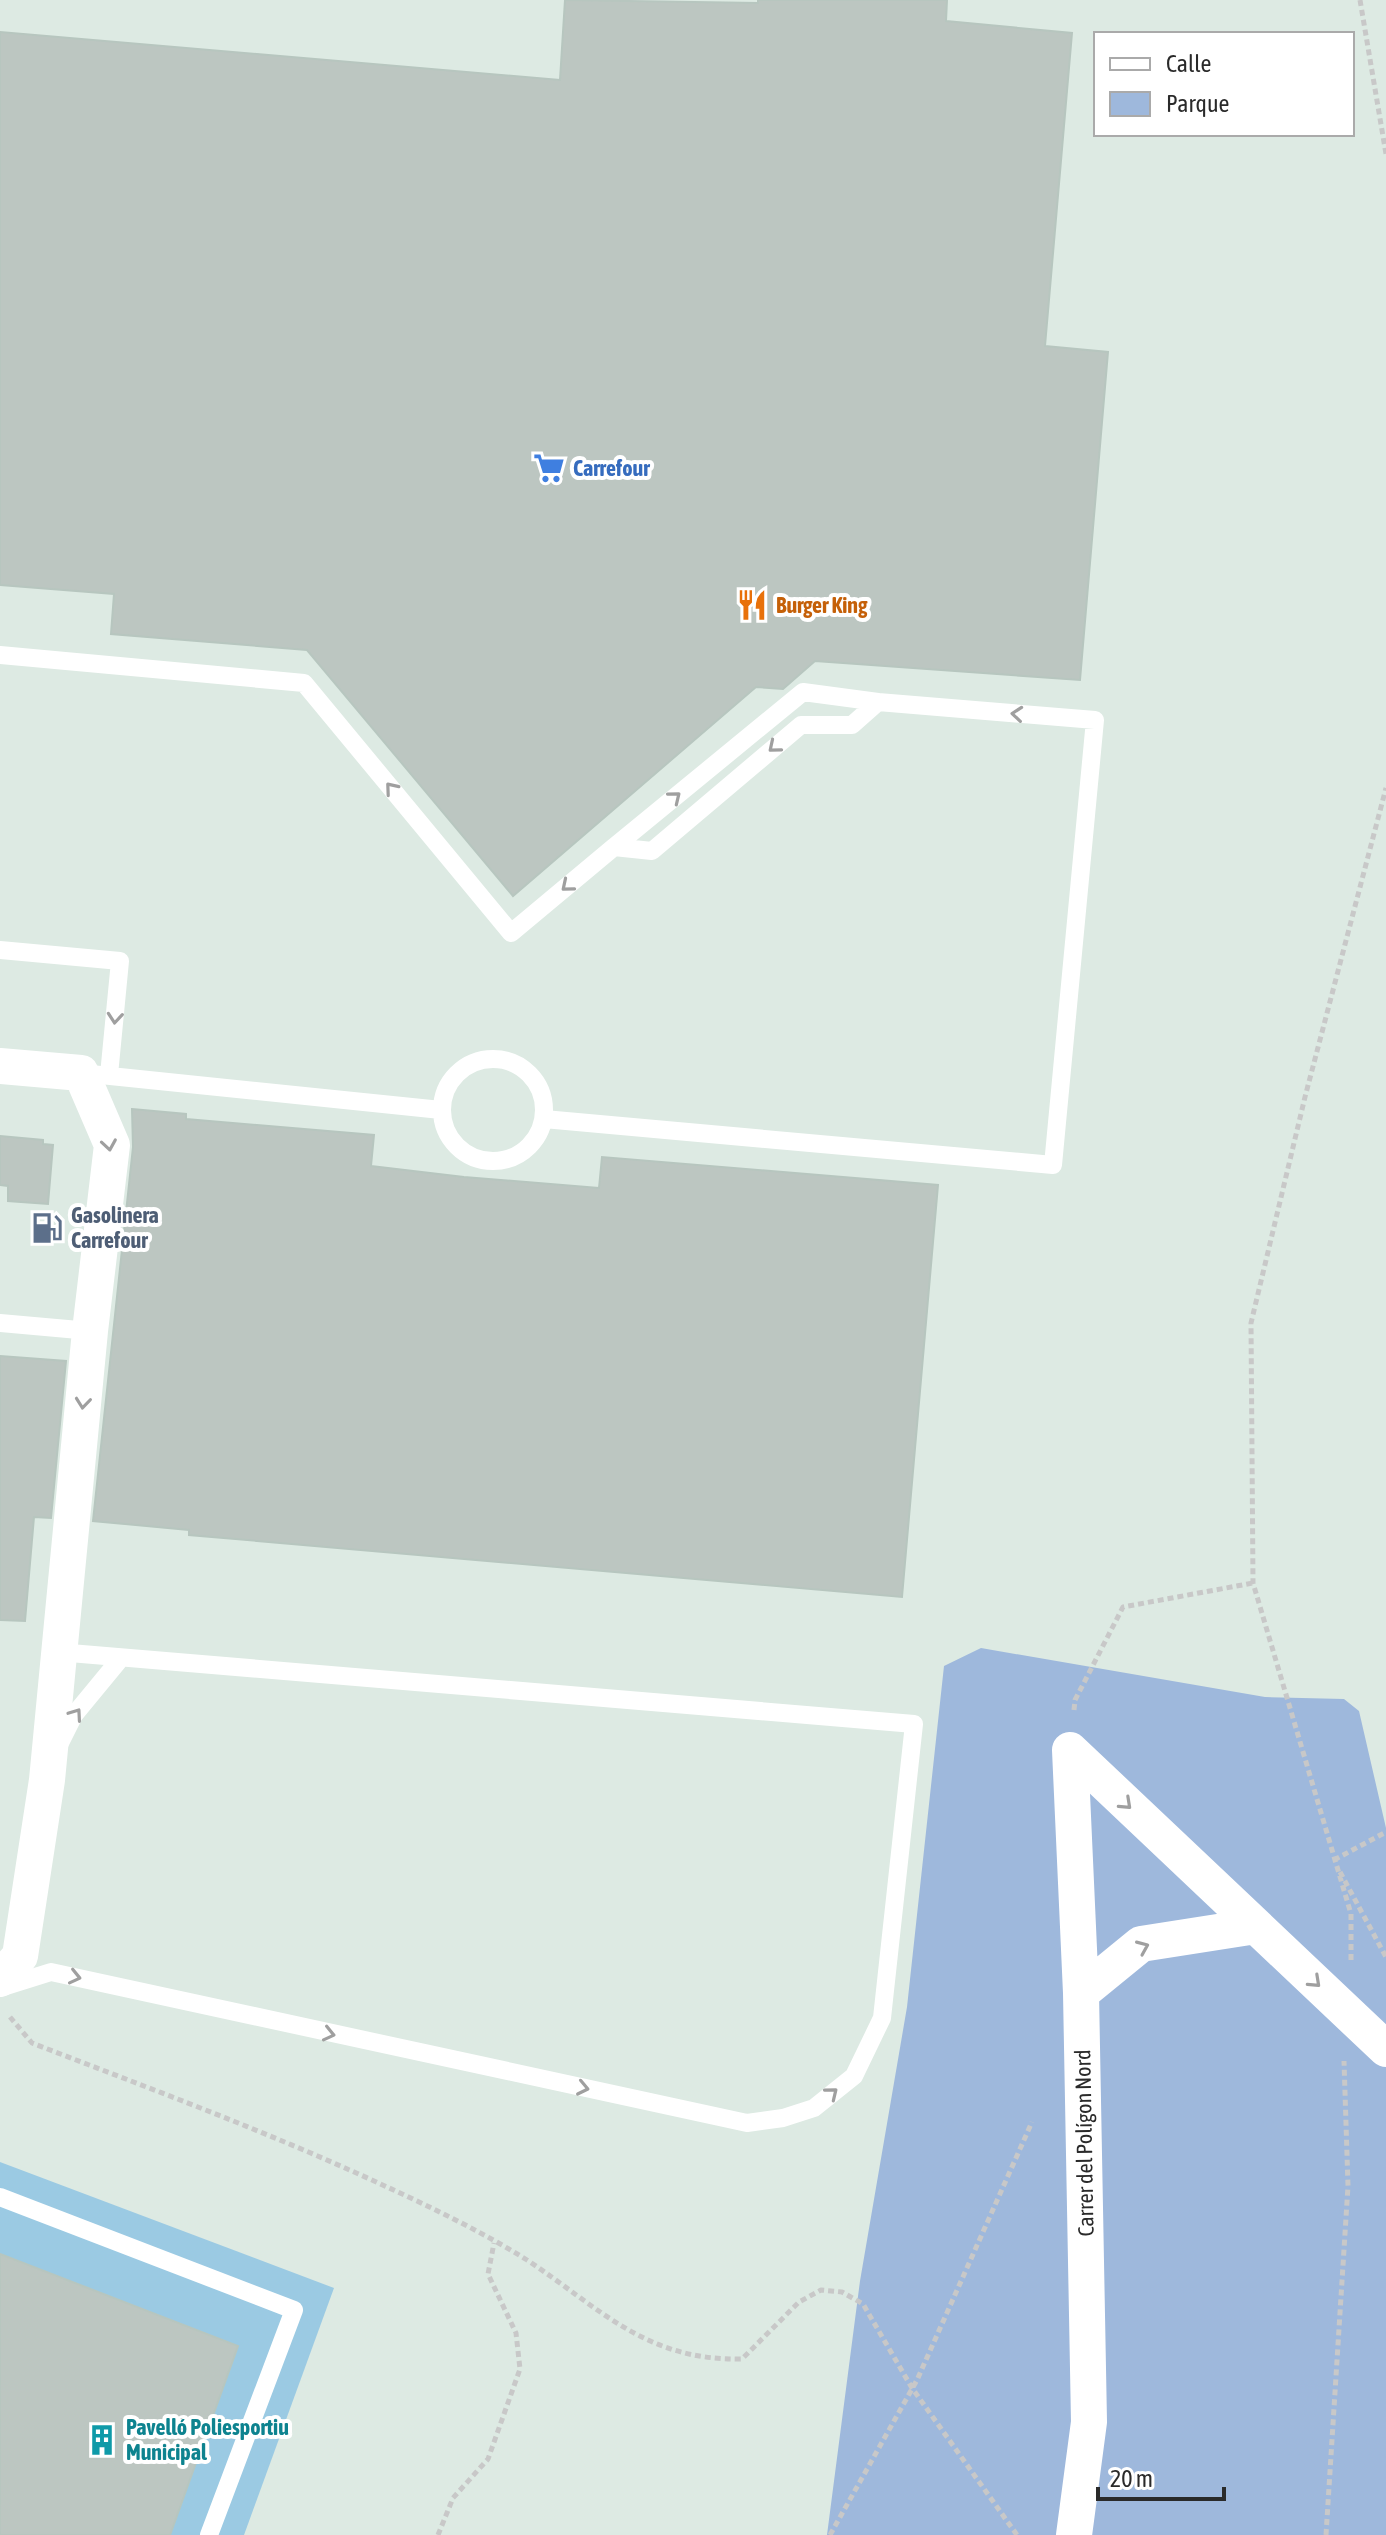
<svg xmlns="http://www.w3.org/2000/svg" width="1386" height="2535" viewBox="0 0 1386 2535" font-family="'Asap Condensed',sans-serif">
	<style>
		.green { fill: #9eb8dc }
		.pitch { fill: #9bcae3 }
		.building { fill: #bcc6c1; stroke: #b7c6bf; stroke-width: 2 }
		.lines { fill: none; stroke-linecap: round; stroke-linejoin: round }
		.path { stroke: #c8c8c8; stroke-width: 5; stroke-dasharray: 6 4; stroke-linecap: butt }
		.service { stroke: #fff; stroke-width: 18 }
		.minor { stroke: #fff; stroke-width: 36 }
		.oneway { stroke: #9f9f9f }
		.labels { text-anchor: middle; stroke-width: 8; stroke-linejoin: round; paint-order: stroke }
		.shop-label { font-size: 22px; font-weight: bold; fill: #366cbe; stroke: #fff; text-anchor: start }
		.food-label { font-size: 22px; font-weight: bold; fill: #c56008; stroke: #fff; text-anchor: start }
		.service-label { font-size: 22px; font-weight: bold; fill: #4e5e75; stroke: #fff; text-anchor: start }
		.street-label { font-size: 22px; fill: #2a2a2a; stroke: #fff }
		.culture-label { font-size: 22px; font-weight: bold; fill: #0d838f; stroke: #fff; text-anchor: start }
	</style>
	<rect width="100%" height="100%" fill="#ddeae3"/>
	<!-- green -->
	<path class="green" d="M 981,1648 L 1265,1697 L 1344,1699 L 1359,1711 L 1386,1828 L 1386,2535 L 827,2535 L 860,2281 L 907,2007 L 944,1666 Z"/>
	<!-- pitch -->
	<path class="pitch" d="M 0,2162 L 334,2288 L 244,2535 L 0,2535 Z"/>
	<!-- building -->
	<path class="building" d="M 565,0 L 758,3 L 758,0 L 947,0 L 946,21 L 1072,33 L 1045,346 L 1108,352 L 1080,680 L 815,661 L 783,689 L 756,687 L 513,896 L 307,650 L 111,634 L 114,594 L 0,585 L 0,32 L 560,80 Z
		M 132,1109 L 186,1114 L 186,1119 L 374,1135 L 371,1166 L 464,1177 L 599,1188 L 602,1157 L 938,1185 L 902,1597 L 189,1535 L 189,1530 L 93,1521 L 133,1147 Z
		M 0,1136 L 43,1140 L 43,1144 L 53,1145 L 48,1204 L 8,1201 L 8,1186 L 0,1185 Z
		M 0,1356 L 66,1361 L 51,1518 L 34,1517 L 25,1621 L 0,1620 Z
		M 0,2254 L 238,2346 L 170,2535 L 0,2535 Z"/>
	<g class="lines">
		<!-- path -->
		<path class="path" d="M 1360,0 L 1386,154
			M 1074,1710 L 1075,1700 L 1123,1607 L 1253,1583
			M 1334,1860 L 1386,1832
			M 1340,1872 L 1386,1957
			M 1351,1960 L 1351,1914 L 1253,1583 L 1251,1323 L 1305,1097 L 1386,788
			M 10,2017 L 32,2043 C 151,2089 271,2133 387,2187 C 433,2208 484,2233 527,2260 C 601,2309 646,2361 742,2359 L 799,2302 L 821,2290 L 842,2292 L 863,2304 L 912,2388 L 1017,2535
			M 438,2535 L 453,2498 L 488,2459 L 520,2369 L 516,2333 L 488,2274 L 494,2243
			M 830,2535 L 917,2380 L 1032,2122
			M 1326,2535 L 1348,2186 L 1344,2061"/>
		<!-- service -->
		<path class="service" d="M 0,655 L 304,683 L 511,933 L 614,847 L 652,851 L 801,725 L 852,725 L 878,702 L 1095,720 L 1053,1165 L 544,1119
			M 614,847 L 803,692 L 878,702
			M 0,950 L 120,961 L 109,1075
			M442 1110a51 51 0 1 1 102 0a51 51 0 1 1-102 0Z
			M 81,1073 L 441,1110
			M 0,1323 L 90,1331
			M 60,1743 L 74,1715 L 121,1658
			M 0,1988 L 51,1972 L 747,2123 L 783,2118 L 814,2108 L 854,2076 L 882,2018 L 914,1724 L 58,1652
			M 0,2197 L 294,2310 L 209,2535"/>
		<!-- minor -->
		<path class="minor" d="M 0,1066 L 81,1073 L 112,1145 L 90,1331 L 47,1780 L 20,1956 L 0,1979
			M 1070,1750 L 1081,1993 L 1089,2422 L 1074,2535
			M 1070,1750 L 1386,2049
			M 1081,1993 L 1141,1944 L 1256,1926"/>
	</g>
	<!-- one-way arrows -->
	<defs><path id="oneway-chevron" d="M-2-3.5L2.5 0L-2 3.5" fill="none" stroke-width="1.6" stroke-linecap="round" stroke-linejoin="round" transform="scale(2)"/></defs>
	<g class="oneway">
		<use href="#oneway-chevron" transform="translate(1017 714) rotate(-175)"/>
		<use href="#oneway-chevron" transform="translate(774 747) rotate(140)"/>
		<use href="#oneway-chevron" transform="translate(391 788) rotate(-130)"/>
		<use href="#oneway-chevron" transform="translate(675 797) rotate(-39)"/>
		<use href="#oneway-chevron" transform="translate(567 886) rotate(140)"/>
		<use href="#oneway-chevron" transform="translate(115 1018) rotate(95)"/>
		<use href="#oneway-chevron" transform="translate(109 1145) rotate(81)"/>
		<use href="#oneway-chevron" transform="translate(83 1403) rotate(96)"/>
		<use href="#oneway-chevron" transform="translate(76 1714) rotate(-55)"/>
		<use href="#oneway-chevron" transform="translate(1126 1804) rotate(43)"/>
		<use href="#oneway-chevron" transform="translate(1143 1947) rotate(-23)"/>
		<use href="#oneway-chevron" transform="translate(75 1977) rotate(13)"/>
		<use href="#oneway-chevron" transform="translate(1315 1982) rotate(43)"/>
		<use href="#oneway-chevron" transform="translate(329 2034) rotate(13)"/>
		<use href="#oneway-chevron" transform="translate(583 2088) rotate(12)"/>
		<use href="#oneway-chevron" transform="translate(832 2093) rotate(-39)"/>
	</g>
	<!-- icons -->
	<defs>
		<symbol id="supermarket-bare" viewBox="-9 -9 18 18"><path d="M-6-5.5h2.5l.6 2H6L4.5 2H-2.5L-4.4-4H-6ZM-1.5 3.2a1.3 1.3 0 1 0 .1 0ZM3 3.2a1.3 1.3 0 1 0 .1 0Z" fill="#3f7fe0" stroke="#fff" stroke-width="2.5" paint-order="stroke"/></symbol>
		<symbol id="restaurant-bare" viewBox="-9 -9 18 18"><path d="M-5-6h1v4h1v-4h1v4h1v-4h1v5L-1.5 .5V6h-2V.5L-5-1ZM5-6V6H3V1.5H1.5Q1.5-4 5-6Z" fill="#e8710a" stroke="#fff" stroke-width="2.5" paint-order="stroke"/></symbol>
		<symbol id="fuel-bare" viewBox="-9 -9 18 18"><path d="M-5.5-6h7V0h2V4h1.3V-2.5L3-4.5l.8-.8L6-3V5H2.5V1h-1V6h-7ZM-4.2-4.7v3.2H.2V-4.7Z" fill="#5c6f8a" stroke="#fff" stroke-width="2.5" paint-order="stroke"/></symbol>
		<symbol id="building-bare" viewBox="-9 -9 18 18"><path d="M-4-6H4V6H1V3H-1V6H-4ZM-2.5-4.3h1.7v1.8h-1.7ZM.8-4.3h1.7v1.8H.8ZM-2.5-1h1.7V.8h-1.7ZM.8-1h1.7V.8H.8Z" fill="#0f9aa8" stroke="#fff" stroke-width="2.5" paint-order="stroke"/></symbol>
	</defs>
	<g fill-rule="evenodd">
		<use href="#supermarket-bare" x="527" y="446" width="44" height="44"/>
		<use href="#restaurant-bare" x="730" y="583" width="44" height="44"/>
		<use href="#fuel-bare" x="25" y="1206" width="44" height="44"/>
		<use href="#building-bare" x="80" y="2418" width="44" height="44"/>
	</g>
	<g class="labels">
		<!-- shop labels -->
		<g class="shop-label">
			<text x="573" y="476">Carrefour</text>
		</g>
		<!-- food labels -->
		<g class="food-label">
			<text x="776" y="613">Burger King</text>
		</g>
		<!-- service labels -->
		<g class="service-label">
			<text x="71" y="1223">Gasolinera<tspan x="71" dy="25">Carrefour</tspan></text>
		</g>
		<!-- street labels -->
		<g class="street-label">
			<text transform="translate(1084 2143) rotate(-91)" y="8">Carrer del Polígon Nord</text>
		</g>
		<!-- culture labels -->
		<g class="culture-label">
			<text x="126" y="2435">Pavelló Poliesportiu<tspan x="126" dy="25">Municipal</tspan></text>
		</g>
	</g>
	<!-- legend -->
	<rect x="1094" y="32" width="260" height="104" fill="#ffffff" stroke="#aaaaaa" stroke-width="2"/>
	<rect x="1110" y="58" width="40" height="12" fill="#ffffff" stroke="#aaaaaa" stroke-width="2"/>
	<text x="1166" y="72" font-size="24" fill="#2a2a2a">Calle</text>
	<rect x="1110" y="92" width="40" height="24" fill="#9eb8dc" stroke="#aaaaaa" stroke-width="2"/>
	<text x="1166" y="112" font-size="24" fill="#2a2a2a">Parque</text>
	<!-- scale -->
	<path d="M1098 2487v12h126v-12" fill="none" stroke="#2a2a2a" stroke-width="4"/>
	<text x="1110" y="2487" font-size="24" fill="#2a2a2a" stroke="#ffffff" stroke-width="6" paint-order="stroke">20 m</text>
</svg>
